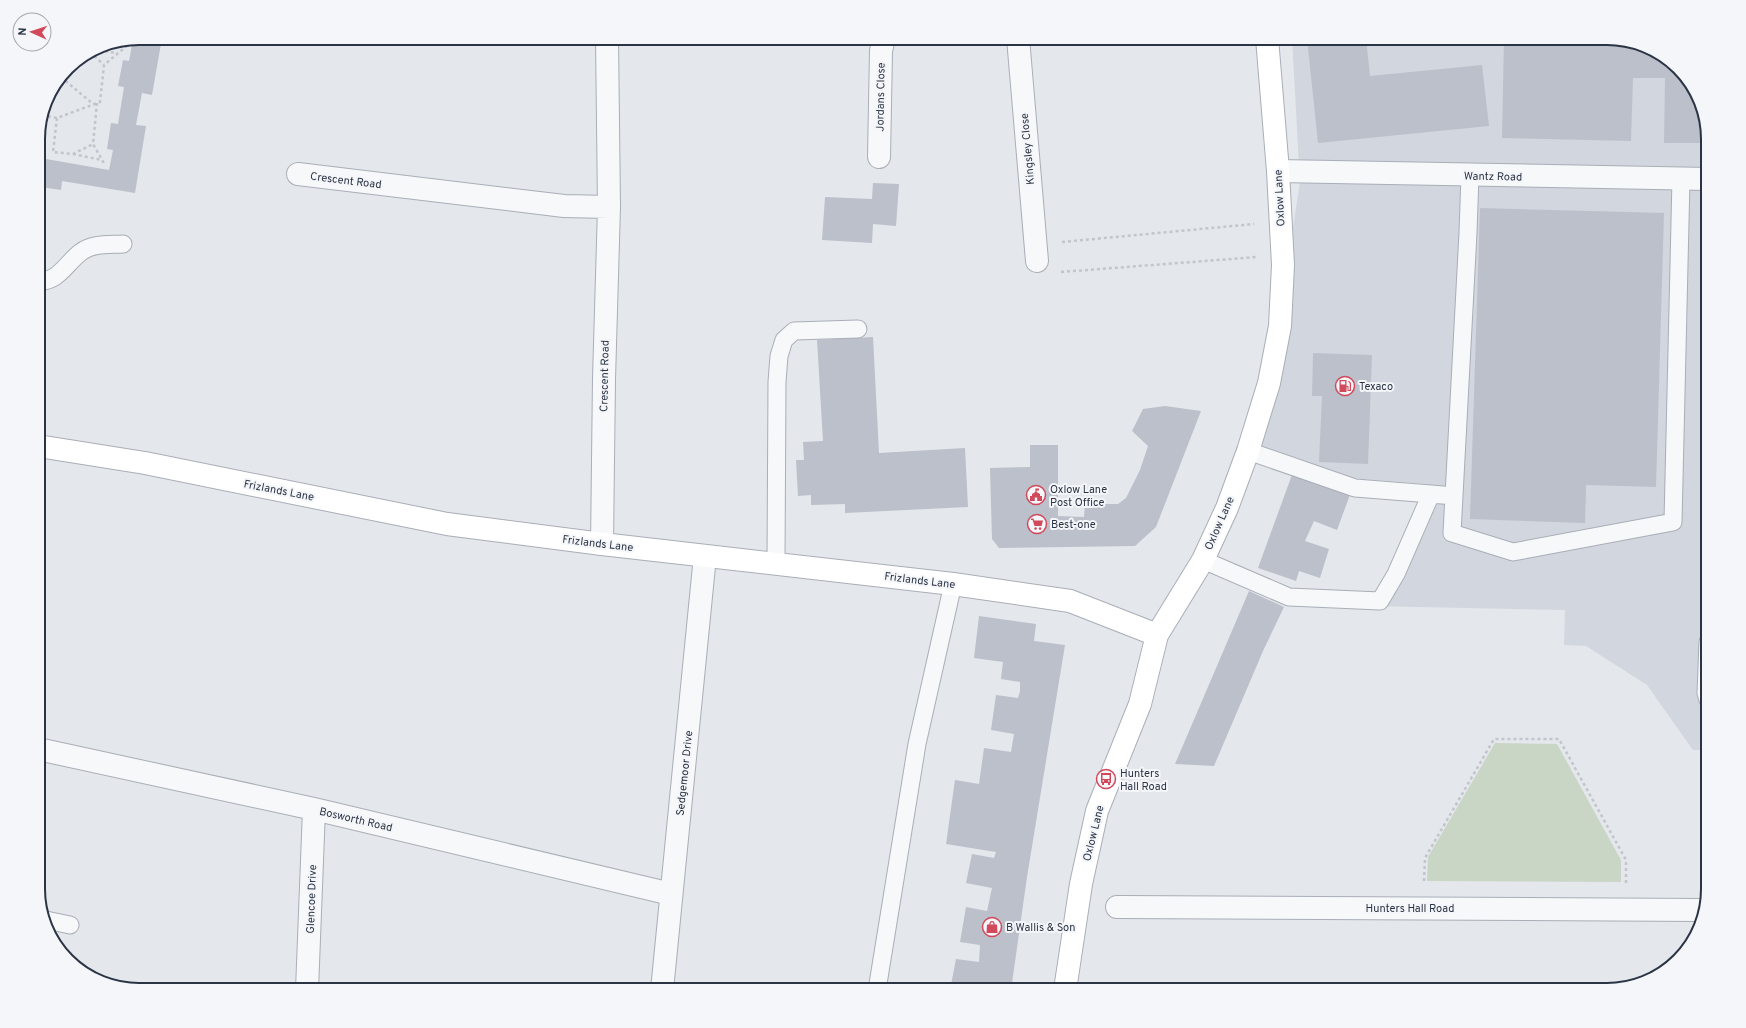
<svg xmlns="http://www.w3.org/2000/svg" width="1746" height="1028" viewBox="0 0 1746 1028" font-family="Overpass,sans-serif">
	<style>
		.built { fill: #d2d6de }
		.green { fill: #c9d6c5 }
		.building { fill: #bbc0ca }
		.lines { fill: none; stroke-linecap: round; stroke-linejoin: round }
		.lane-casing { stroke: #a9aeb7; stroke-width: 19 }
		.street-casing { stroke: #a9aeb7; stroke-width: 24 }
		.secondary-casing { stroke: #a9aeb7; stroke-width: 24 }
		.path { stroke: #c2c5cb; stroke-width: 2.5; stroke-dasharray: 3 3; stroke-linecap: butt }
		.lane { stroke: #f7f8fa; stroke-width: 17 }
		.street { stroke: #f7f8fa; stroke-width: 22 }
		.secondary { stroke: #fff; stroke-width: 22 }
		.labels { text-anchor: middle; stroke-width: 4; stroke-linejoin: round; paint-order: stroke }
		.street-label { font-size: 11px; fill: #2b3445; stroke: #f4f6f9 }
		.poi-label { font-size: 11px; fill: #2b3445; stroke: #f4f6f9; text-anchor: start }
		.rim { fill: none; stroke: #2b3445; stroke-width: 2 }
	</style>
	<rect width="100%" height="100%" fill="#e4e7ec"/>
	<!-- built -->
	<path class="built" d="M 1292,38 L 1607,38 L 1658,52 L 1694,88 L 1708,132 L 1708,750 L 1693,750 L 1647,685 L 1586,646 L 1564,645 L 1565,610 L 1371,606 L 1427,484 L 1336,477 L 1259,450 L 1300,182 Z"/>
	<!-- green -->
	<path class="green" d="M 1495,743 L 1557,744 L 1621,860 L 1621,882 L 1427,881 L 1428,857 Z"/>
	<!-- building -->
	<path class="building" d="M 139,38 L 162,38 L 152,95 L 142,93 L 136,125 L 146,126 L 135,193 L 62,181 L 61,190 L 41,187 L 46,159 L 109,170 L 113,150 L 107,149 L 111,123 L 118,124 L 124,87 L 118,86 L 123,60 L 129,61 L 133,39 Z
		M 1307,38 L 1366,38 L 1370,76 L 1482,65 L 1489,126 L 1318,143 Z
		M 1504,38 L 1607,38 L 1658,52 L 1694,88 L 1708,132 L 1708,143 L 1664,143 L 1665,78 L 1633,78 L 1631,141 L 1502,138 Z
		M 873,183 L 899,184 L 896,226 L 873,224 L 872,243 L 822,240 L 825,197 L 872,199 Z
		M 1480,208 L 1664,213 L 1656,487 L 1586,485 L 1585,523 L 1470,519 Z
		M 873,337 L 879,453 L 965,448 L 968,507 L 845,513 L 845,504 L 811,505 L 811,495 L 798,496 L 796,460 L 804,460 L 803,442 L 823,441 L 817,340 Z
		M 1313,353 L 1372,355 L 1368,464 L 1319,462 L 1322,396 L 1312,396 Z
		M 1165,406 L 1201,411 L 1156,527 L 1135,546 L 999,548 L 992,539 L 990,468 L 1030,467 L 1030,445 L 1058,445 L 1058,516 L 1084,517 L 1085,504 L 1118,504 L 1126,498 L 1140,470 L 1148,446 L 1132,431 L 1143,409 Z
		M 1293,472 L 1351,492 L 1337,530 L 1314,521 L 1305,541 L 1329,549 L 1320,578 L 1299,571 L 1296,581 L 1258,568 Z
		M 1249,591 L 1284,607 L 1263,651 L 1214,766 L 1175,764 Z
		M 979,616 L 1036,624 L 1034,641 L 1065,645 L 1027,877 L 1011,990 L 950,990 L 956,959 L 979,962 L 980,945 L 960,942 L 966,907 L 987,911 L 992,888 L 966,883 L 972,854 L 994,858 L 996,852 L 946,844 L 955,780 L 979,784 L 984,748 L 1011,752 L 1014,734 L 991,730 L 996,695 L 1018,698 L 1020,691 L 1020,682 L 1001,679 L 1003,662 L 974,658 Z"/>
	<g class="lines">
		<defs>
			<path id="lane" d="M 1470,175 L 1468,233 L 1452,533 L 1513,552 L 1673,522 L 1681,179
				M 38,281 C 58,283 67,262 81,252 C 93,243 109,245 123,244
				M 1248,451 L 1355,488 L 1431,494
				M 1203,560 L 1289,597 L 1380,601 L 1396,574 L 1431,494 L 1454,496
				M 776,563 L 777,382 L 779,356 L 784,340 L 794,331 L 858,329
				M 1708,642 L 1706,693 L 1708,700
				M 46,920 L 70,925
				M 877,990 L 917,744 L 953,584"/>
			<path id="street" d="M 1018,38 L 1037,261
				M 879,157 L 881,51 L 884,38
				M 1278,171 L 1708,179
				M 298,174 L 564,206 L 609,207
				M 602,544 L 604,379 L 609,207 L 607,38
				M 38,749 L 314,809 L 671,894
				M 1117,907 L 1702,910
				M 307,990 L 314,809
				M 662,990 L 705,556"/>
			<path id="secondary" d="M 38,446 L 145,463 L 447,524 L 602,544 L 953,584 L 1070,601 L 1157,635
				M 1065,990 L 1081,884 L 1097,811 L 1140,704 L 1157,635 L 1203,560 L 1227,508 L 1248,451 L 1269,383 L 1280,326 L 1283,265 L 1278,171 L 1267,38"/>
		</defs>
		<!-- lane casing -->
		<use href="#lane" class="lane-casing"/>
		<!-- street casing -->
		<use href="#street" class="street-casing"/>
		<!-- secondary casing -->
		<use href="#secondary" class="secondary-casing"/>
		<!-- path -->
		<path class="path" d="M 93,50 L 117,53
			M 90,52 L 104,65
			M 61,77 L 93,104
			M 97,103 L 93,144 L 105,165
			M 42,115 L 57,118 L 100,102 L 104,65 L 129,44
			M 57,118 L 53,152 L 73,154 L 93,144
			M 73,154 L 102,160
			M 1062,242 L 1254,224
			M 1061,272 L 1257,257
			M 1424,881 L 1425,858 L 1494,739 L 1559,739 L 1626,860 L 1626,883"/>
		<!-- lane -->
		<use href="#lane" class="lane"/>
		<!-- street -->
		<use href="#street" class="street"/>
		<!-- secondary -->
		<use href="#secondary" class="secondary"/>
	</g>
	<!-- icons -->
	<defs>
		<symbol id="fuel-ring" viewBox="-11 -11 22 22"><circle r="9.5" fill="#f4f6f9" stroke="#d1495b" stroke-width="1.5"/><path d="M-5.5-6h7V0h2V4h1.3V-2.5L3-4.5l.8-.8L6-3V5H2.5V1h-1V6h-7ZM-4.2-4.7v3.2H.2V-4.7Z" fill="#d1495b"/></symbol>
		<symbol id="civic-ring" viewBox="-11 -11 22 22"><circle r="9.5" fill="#f4f6f9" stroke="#d1495b" stroke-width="1.5"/><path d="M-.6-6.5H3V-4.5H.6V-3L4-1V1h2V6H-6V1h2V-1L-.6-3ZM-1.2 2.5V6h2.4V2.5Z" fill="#d1495b"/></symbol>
		<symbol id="supermarket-ring" viewBox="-11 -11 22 22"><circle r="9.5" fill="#f4f6f9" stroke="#d1495b" stroke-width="1.5"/><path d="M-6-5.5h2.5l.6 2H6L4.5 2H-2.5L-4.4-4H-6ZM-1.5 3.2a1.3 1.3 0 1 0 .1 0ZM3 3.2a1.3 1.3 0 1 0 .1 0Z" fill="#d1495b"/></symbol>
		<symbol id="bus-ring" viewBox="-11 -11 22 22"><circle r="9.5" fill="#f4f6f9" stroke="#d1495b" stroke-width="1.5"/><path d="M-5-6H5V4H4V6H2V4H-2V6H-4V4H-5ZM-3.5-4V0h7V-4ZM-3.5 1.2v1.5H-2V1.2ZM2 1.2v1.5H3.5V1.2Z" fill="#d1495b"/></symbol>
		<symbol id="shop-ring" viewBox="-11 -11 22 22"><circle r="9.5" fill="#f4f6f9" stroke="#d1495b" stroke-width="1.5"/><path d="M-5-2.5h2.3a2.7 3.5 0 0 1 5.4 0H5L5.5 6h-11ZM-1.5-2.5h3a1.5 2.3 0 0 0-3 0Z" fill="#d1495b"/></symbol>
	</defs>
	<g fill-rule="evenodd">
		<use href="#fuel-ring" x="1334" y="375" width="22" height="22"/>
		<use href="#civic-ring" x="1025" y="484" width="22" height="22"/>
		<use href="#supermarket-ring" x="1026" y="513" width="22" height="22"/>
		<use href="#bus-ring" x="1095" y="768" width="22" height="22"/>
		<use href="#shop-ring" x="981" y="916" width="22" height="22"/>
	</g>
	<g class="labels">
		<!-- street labels -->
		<g class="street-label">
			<text transform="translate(880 97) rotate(-89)" y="4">Jordans Close</text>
			<text transform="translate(1027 149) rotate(-95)" y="4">Kingsley Close</text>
			<text transform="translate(1493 176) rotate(1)" y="4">Wantz Road</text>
			<text transform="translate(346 180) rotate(7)" y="4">Crescent Road</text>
			<text transform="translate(1279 198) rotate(-93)" y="4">Oxlow Lane</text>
			<text transform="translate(604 376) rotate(-89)" y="4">Crescent Road</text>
			<text transform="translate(279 490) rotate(11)" y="4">Frizlands Lane</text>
			<text transform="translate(1219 523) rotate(-66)" y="4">Oxlow Lane</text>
			<text transform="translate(598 543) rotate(7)" y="4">Frizlands Lane</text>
			<text transform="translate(920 580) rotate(7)" y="4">Frizlands Lane</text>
			<text transform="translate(684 773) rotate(-84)" y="4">Sedgemoor Drive</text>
			<text transform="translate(356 819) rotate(13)" y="4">Bosworth Road</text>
			<text transform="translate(1093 833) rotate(-76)" y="4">Oxlow Lane</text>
			<text transform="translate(311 899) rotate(-88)" y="4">Glencoe Drive</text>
			<text x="1410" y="912">Hunters Hall Road</text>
		</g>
		<!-- poi labels -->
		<g class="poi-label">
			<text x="1359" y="390">Texaco</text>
			<text x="1050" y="493">Oxlow Lane<tspan x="1050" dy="13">Post Office</tspan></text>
			<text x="1051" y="528">Best-one</text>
			<text x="1120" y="777">Hunters<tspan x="1120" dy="13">Hall Road</tspan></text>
			<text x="1006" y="931">B Wallis &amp; Son</text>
		</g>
	</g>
	<!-- crop -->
	<path d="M0 0H1746V1028H0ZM139 45H1607A94 94 0 0 1 1701 139V889A94 94 0 0 1 1607 983H139A94 94 0 0 1 45 889V139A94 94 0 0 1 139 45Z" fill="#f4f6f9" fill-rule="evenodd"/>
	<path class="rim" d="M139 45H1607A94 94 0 0 1 1701 139V889A94 94 0 0 1 1607 983H139A94 94 0 0 1 45 889V139A94 94 0 0 1 139 45Z"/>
	<!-- north arrow -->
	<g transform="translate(32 32) rotate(273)"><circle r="19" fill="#f4f6f9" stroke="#a4a8b1"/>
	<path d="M0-3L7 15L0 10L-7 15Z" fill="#d1495b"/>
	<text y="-6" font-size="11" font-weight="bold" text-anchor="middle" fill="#2b3445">N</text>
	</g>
</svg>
